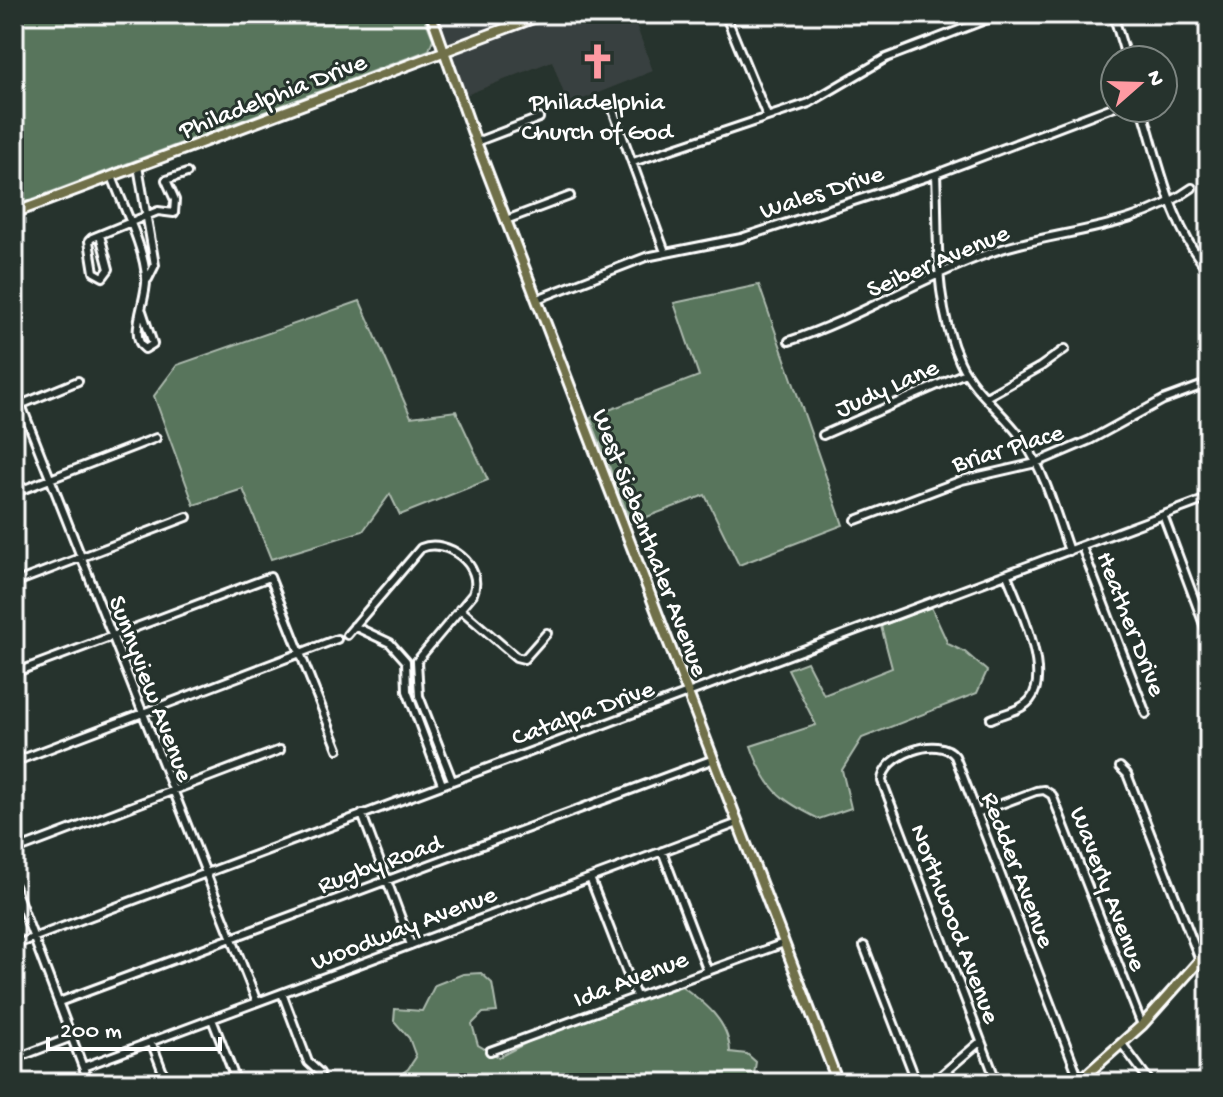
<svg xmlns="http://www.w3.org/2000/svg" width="1223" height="1097" viewBox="0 0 1223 1097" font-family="'Gochi Hand',sans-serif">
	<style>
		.built { fill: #39403f }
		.green { fill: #59755c; stroke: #acbaae; stroke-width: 2 }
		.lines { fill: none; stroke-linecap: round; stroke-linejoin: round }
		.minor-casing { stroke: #fff; stroke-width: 12 }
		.major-casing { stroke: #fff; stroke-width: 14 }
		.minor { stroke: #26332d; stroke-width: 6 }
		.major { stroke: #70704a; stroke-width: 8 }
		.labels { text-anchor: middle; stroke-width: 6; stroke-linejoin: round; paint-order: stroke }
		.street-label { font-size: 26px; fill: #fff; stroke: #26332d }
		.poi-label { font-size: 26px; fill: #fff; stroke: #26332d }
	</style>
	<rect width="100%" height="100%" fill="#26332d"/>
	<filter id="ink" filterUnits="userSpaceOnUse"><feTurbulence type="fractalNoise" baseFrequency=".0125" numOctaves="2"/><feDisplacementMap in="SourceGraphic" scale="16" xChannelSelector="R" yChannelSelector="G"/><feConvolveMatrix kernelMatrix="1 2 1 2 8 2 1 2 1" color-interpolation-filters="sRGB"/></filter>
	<g filter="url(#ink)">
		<!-- built -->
		<path class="built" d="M 434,14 L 632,14 L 653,71 L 568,105 L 552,61 L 466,95 Z"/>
		<!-- green -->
		<path class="green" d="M 14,14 L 423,14 L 433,39 L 429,50 L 14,206 Z
			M 759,285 L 843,525 L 739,565 L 705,495 L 631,523 L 590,417 L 699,376 L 674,303 Z
			M 360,301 L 411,417 L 456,411 L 488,480 L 400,515 L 390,494 L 363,531 L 271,559 L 243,489 L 194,505 L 154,396 L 177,365 Z
			M 931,607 L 948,644 L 965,652 L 987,671 L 977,693 L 862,738 L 842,770 L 851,808 L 819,819 C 779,799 766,789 751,746 L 816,725 L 788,669 L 807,662 L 824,695 L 892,668 L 881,626 Z
			M 481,973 L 492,983 L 497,1012 L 483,1013 L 472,1024 L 478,1045 L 499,1057 L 536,1038 L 680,985 C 704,1002 729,1021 730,1052 L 747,1054 L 756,1062 L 753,1081 L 389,1083 L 408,1069 L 416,1057 L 409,1038 L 394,1021 L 395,1009 L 422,1011 L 435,985 L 463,974 Z"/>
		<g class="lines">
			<defs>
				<path id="minor" d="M 725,14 L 767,116
					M 1113,14 L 1127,60
					M 1142,108 C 1159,162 1171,228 1209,271
					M 614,113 L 665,252
					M 476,142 L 539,118
					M 633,162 L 809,103 L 886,58 L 1001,14
					M 138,166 L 155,265 L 148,279
					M 936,174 C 939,236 933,303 960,362 C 974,393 1006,414 1025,443 C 1046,475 1056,515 1069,551
					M 112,176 C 122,204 145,249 146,278 C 148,298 127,336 145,349 L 153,344 L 142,311
					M 506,220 L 570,196
					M 100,235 L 109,269 L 103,277 L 94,272 L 89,241 L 92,238 L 158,211 L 174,213 L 175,200 L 166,180 L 187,173
					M 537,299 L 646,257 L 741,238 L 936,174 L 1115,106
					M 789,341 C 855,319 914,282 979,257 C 1049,229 1128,234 1192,188
					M 14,387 L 257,1002
					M 986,397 L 1040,367 L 1065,349
					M 20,405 L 78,381
					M 823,435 L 965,373
					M 14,493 L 156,438
					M 1163,515 L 1209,638
					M 856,520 L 962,480 L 1036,463 L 1090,440 L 1163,400 L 1209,383
					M 1082,547 L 1146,714
					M 14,583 L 187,517
					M 1197,606 L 1209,601
					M 460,609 L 516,657 L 524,659 L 547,633
					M 354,626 L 390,643 L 406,661 L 407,691 L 442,784
					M 347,635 L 421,548 C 447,537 485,566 473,594 L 417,661 L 419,696 L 452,780
					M 14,673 L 270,577 L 338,749
					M 991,719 C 1004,713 1021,711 1030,700 C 1052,673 1018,603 1007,575
					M 14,762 L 337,639
					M 1120,767 L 1127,774 L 1200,960
					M 977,813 L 1036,791 L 1044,790 L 1052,795 L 1142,1025
					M 362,814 L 411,945
					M 14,851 L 280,750
					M 662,851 L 707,969
					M 590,878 L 636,996
					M 14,886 L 89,1083
					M 14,945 L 1209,498
					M 864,946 L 917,1083
					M 282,993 L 308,1062 L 320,1073
					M 59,1002 L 714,759
					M 212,1019 L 237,1083
					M 151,1041 L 167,1083
					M 1122,1044 L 1151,1083
					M 490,1051 L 784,943
					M 14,1059 L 72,1037
					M 83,1067 L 738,823
					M 932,1083 L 981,1041
					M 997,1083 L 882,781 C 883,755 939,734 955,756 L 1080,1081"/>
				<path id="major" d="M 431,14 L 476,142 L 838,1083
					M 14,213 L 544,14
					M 1077,1083 L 1142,1025 L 1209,950"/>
			</defs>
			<!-- minor casing -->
			<use href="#minor" class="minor-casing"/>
			<!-- major casing -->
			<use href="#major" class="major-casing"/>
			<!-- minor -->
			<use href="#minor" class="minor"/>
			<!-- major -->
			<use href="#major" class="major"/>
		</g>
	</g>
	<!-- icons -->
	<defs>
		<symbol id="church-bare" viewBox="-9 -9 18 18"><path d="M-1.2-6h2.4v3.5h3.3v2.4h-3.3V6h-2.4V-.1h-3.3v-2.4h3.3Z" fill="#ff9aa2" stroke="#26332d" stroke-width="2.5" paint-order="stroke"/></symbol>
	</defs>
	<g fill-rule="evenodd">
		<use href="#church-bare" x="572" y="36" width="51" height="51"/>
	</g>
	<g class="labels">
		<!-- street labels -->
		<g class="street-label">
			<text transform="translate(272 94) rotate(-21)" y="9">Philadelphia Drive</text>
			<text transform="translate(821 190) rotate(-18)" y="9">Wales Drive</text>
			<text transform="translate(937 259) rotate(-23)" y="9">Seiber Avenue</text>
			<text transform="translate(886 386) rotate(-24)" y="9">Judy Lane</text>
			<text transform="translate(1007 446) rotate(-17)" y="9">Briar Place</text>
			<text transform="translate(652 542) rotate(69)" y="9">West Siebenthaler Avenue</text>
			<text transform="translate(1133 623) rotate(69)" y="9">Heather Drive</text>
			<text transform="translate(153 688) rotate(69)" y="9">Sunnyview Avenue</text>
			<text transform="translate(582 711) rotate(-20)" y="9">Catalpa Drive</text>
			<text transform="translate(379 862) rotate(-20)" y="9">Rugby Road</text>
			<text transform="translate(1020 869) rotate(69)" y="9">Redder Avenue</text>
			<text transform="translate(1110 888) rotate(69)" y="9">Waverly Avenue</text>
			<text transform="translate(957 923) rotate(69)" y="9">Northwood Avenue</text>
			<text transform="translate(403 926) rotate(-21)" y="9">Woodway Avenue</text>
			<text transform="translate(630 977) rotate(-21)" y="9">Ida Avenue</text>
		</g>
		<!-- poi labels -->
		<g class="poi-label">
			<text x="597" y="109">Philadelphia<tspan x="597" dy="30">Church of God</tspan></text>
		</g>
	</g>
	<!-- margin -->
	<rect width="1223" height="1097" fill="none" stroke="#26332d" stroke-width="48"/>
	<rect x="24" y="24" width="1175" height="1049" fill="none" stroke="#fff" stroke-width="3" filter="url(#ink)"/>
	<!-- north arrow -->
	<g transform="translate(1139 84) rotate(70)"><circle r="38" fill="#26332d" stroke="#7d8581" stroke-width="2"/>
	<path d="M0-6L14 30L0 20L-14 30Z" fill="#ff9aa2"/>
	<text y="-12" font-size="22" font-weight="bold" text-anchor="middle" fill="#ffffff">N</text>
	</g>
	<!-- scale -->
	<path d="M48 1037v12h172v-12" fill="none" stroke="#ffffff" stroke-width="4"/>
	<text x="60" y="1037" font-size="24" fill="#ffffff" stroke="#26332d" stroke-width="6" paint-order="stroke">200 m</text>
</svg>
